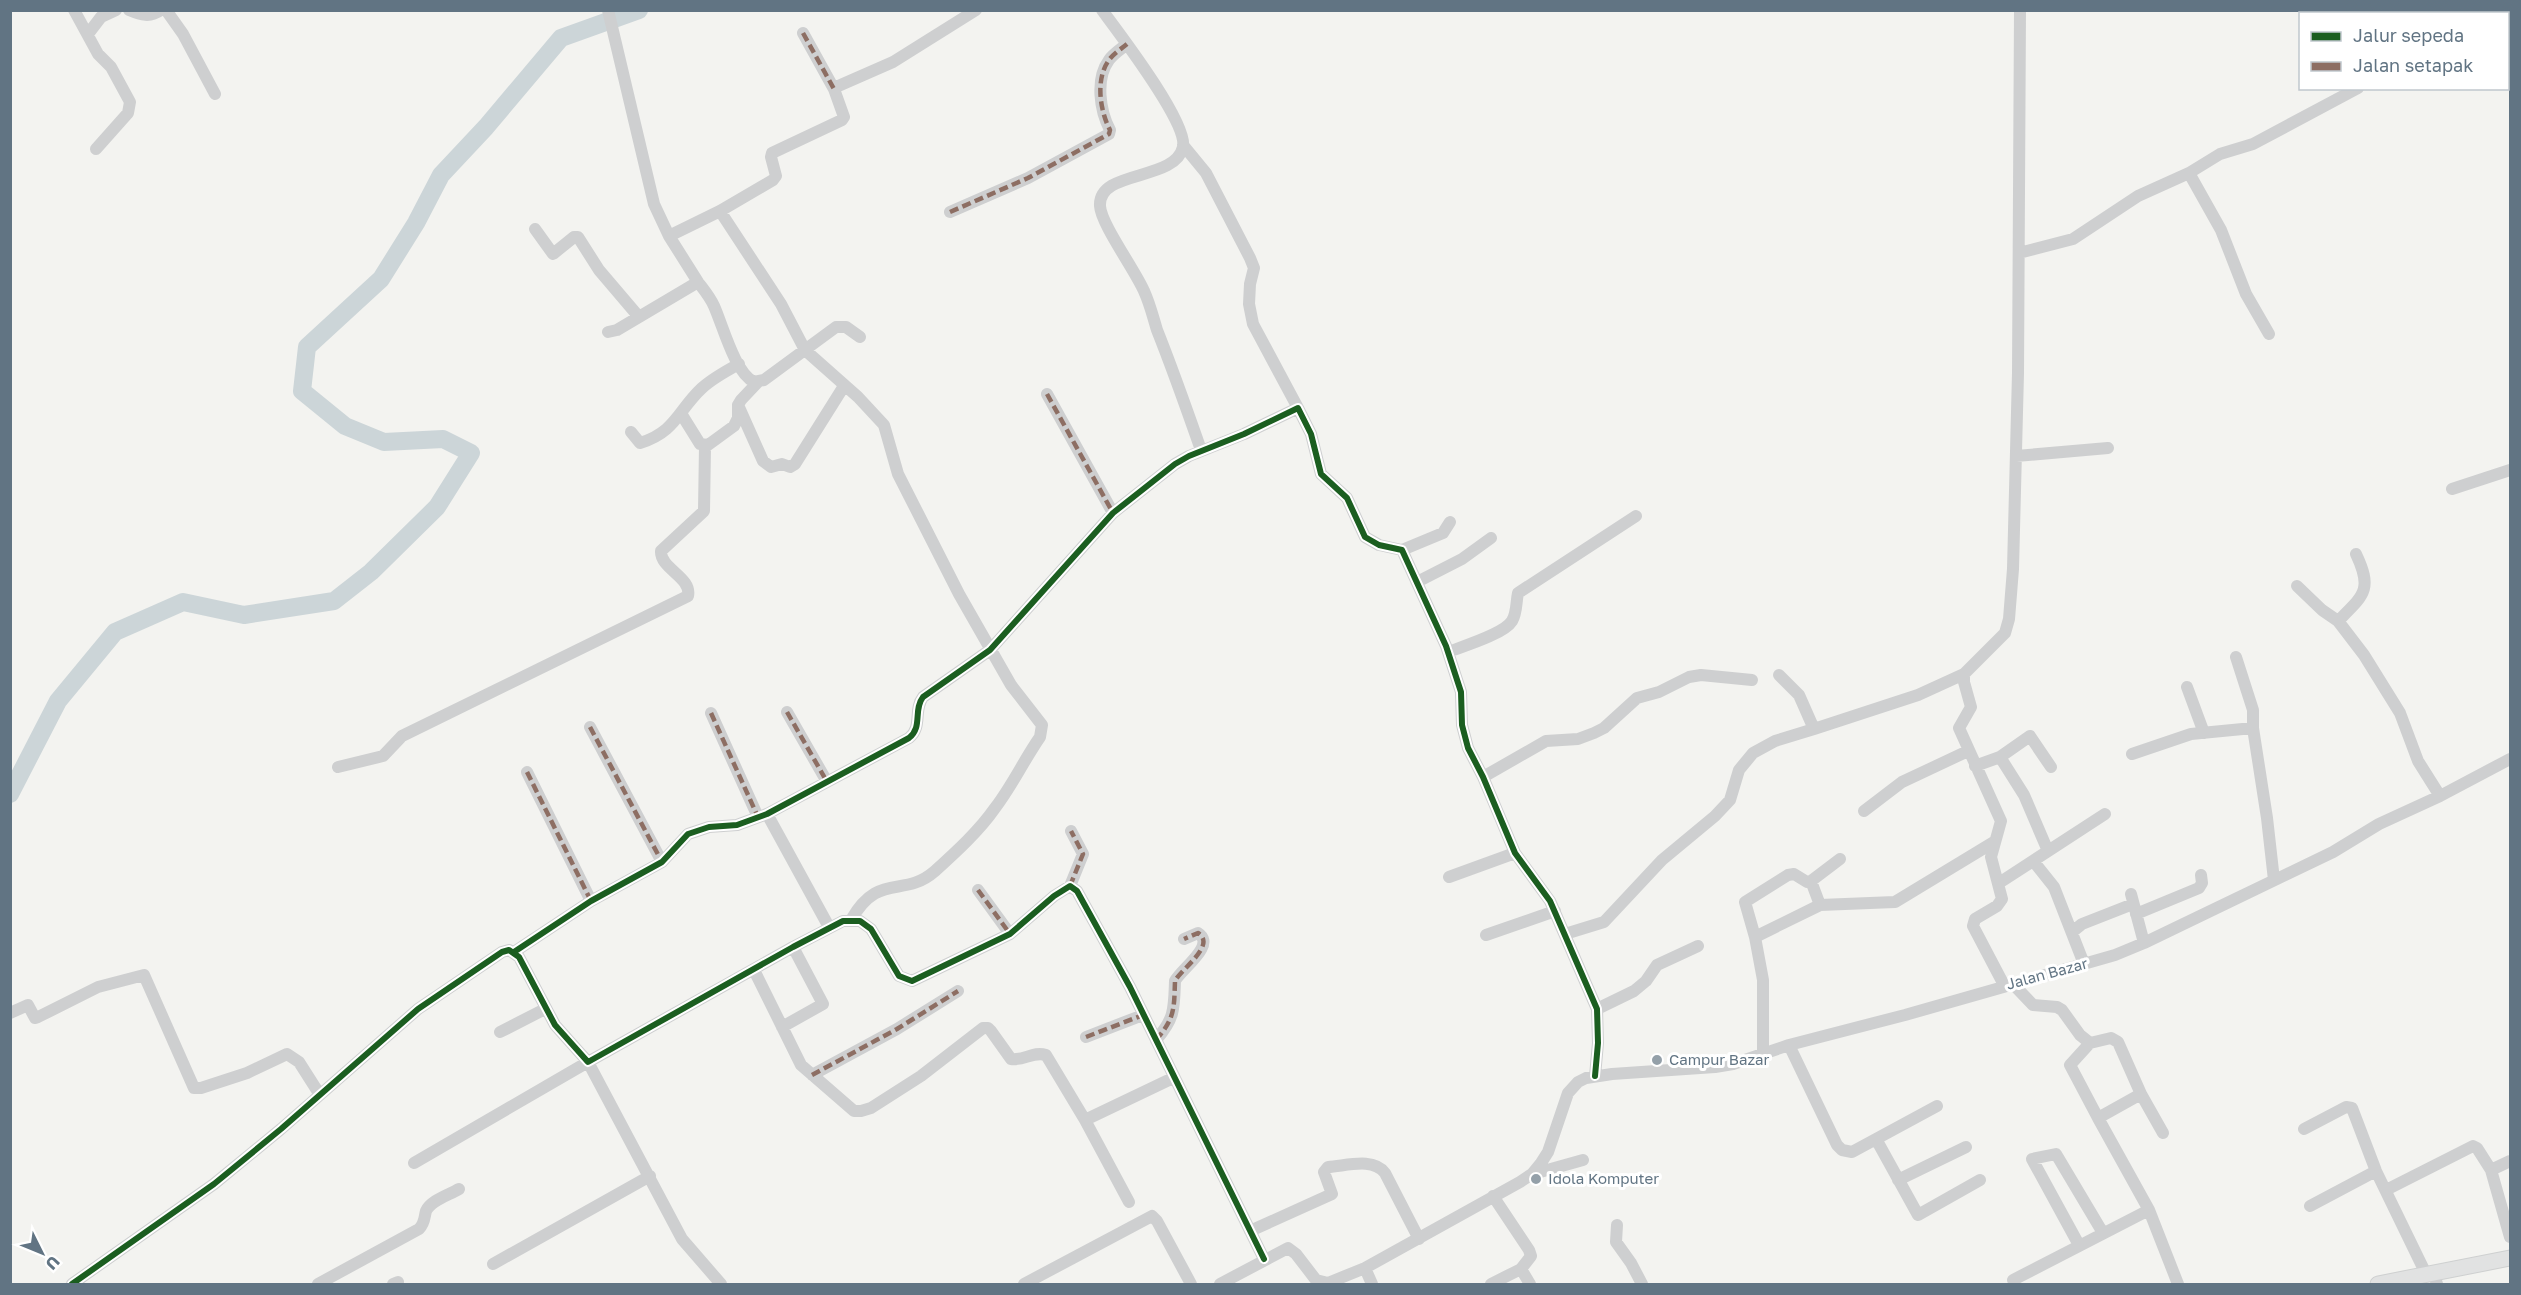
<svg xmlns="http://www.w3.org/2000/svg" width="2521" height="1295" viewBox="0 0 2521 1295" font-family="'Golos Text',sans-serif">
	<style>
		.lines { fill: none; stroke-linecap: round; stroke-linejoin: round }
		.river { stroke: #ccd5d8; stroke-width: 18 }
		.major-casing { stroke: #ced0d0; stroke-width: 17 }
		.minor { stroke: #cecfd0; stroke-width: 12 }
		.major { stroke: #e1e2e2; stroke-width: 15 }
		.quiet { stroke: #8d6e63; stroke-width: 4.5; stroke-dasharray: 9 4.5; stroke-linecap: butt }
		.cycleway-casing { stroke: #fff; stroke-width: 10 }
		.cycleway { stroke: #1b5e20; stroke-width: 6 }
		.poi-dot { fill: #94a0a9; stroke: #fff; stroke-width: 2 }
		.labels { text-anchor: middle; stroke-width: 6; stroke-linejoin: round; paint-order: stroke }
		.street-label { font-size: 15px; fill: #617483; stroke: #fff }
		.poi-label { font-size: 15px; fill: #617483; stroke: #fff; text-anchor: start }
	</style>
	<rect width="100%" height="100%" fill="#f3f3f0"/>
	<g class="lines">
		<!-- river -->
		<path class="river" d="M 10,794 L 58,701 L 115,632 L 183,602 L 244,615 L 334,601 L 371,572 L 437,507 L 471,453 L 443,439 L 384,442 L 345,426 L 302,391 L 307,347 L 381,279 L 416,223 L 441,175 L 486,127 L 561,38 L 639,10"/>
		<defs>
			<path id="major" d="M 2378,1284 L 2510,1258"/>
		</defs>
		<!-- major casing -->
		<use href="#major" class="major-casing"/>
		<!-- minor -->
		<path class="minor" d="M 74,10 L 98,54 L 111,67 L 130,102 L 128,113 L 96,149
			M 129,10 C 141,15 150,18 161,10
			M 166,10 L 183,34 L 215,94
			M 608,10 L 654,204 L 669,236 L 698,282
			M 1102,10 C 1119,33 1188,123 1183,147 C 1175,182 1098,169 1100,206 C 1101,224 1135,270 1144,291 C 1150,304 1153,317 1157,330 C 1173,370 1187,410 1201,450
			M 2457,14 L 2460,10
			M 803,33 L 834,89
			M 88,34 L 101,17 L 116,10
			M 1183,145 L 1206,173 L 1250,258 L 1254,268 L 1250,284 L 1249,304 L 1253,324 L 1298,408
			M 2189,173 L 2221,230 L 2246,294 L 2269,334
			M 720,211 L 781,304 L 805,350 L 858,397 L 884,425 L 898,474 L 959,594 L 1011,685 L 1042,725 L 1040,737 C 1024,760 1012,786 995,808 C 979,831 956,852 935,871 C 903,899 879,871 851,920
			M 950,212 L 1028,178 L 1109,134 L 1110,130 C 1100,111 1095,79 1109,60 C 1113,54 1121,49 1127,44
			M 535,229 L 553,254 L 574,237 L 578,237 L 599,270 L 639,317
			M 669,236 L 720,211 L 773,180 L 776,176 L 771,157 L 772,153 L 842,120 L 844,117 L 834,89 L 836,87 L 893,62 L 976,10
			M 2019,253 L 2073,239 L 2138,196 L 2189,173 L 2220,154 L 2253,144 L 2358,88
			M 608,332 L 617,330 L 698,282 C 704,290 710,297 714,306 C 723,326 735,373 754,382 L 764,380 L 836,327 L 846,327 L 860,337
			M 1047,394 L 1113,513
			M 738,405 L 763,461 L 771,467 L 782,464 L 790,467 L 795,464 L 844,386
			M 682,415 L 700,444 L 708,445 L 734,426 L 738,418 L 738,405 L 741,400 L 758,382
			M 631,432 L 640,443 C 676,432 678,410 702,388 C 713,378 726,371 739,364
			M 2016,456 L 2108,448
			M 2452,489 L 2510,470
			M 1402,550 L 1443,533 L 1450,522
			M 1417,582 L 1462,559 L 1491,538
			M 2297,586 L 2322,610 L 2338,621 L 2364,655 L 2400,713 L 2418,761 L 2440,796
			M 2338,621 C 2364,595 2373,590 2356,554
			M 1448,652 C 1464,646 1504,634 1512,621 C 1517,613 1516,602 1518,593 L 1636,516
			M 2236,657 L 2253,710 L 2253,728
			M 1779,675 L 1799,695 L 1814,729 L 1918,695 L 1964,674
			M 2187,687 L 2204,733
			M 787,712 L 826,780
			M 711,713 L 758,817
			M 590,727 L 662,862
			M 2132,754 L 2191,734 L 2253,728 L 2267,818 L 2274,880
			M 2000,757 L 2024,795 L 2048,851
			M 1975,766 L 2000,757 L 2030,736 L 2051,767
			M 338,767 L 383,756 L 402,736 L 688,596 C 692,577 660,569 661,551 L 704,511 L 705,446
			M 527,772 L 591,901
			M 1483,777 L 1546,741 L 1578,739 L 1594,733 L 1604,728 L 1637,698 L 1659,692 L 1689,677 L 1701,675 L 1752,680
			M 1864,811 L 1902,782 L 1968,751
			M 767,814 L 829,927
			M 2034,862 L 2054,887 L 2084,964
			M 1449,877 L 1515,853
			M 1811,881 L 1820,905
			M 1999,883 L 2105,814
			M 1070,886 L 1083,854 L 1071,831
			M 978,890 L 1010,934
			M 2131,894 L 2144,943
			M 2136,914 L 2199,888 L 2202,883 L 2201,875
			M 2072,932 L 2082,924 L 2133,904
			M 1565,934 L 1604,922 L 1662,860 L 1715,816 L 1730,800 L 1739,770 L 1753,753 L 1775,741 L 1814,729
			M 1486,935 L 1555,911
			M 1755,937 L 1820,905 L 1895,902 L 1994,842
			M 514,952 L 591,901 L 662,862 L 688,834 L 709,827 L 737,825 L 767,814 L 909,738 C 923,727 913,710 923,697 L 990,650 L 1113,513 L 1175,464 L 1189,456 L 1244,434 L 1298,408 L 1311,434 L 1321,474 L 1347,498 L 1365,537 L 1379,545 L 1402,550 L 1446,646 L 1461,692 L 1462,725 L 1468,748 L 1483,777 L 1515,853 L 1550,901 L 1597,1009 L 1598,1043 L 1595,1076
			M 754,970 L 801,1065 L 854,1111 L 861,1111 L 871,1108 L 921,1076 L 983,1028 L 988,1028 L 991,1031 L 1011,1059 C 1024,1061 1033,1051 1046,1055 L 1085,1120 L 1129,1202
			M 2012,983 L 2033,1005 L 2057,1007 L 2062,1010 L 2080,1035 L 2090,1043
			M 2004,985 L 1973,926 L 1975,919 L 1997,906 L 2002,899 L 1991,857 L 2001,821 L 1959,728 L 1971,707 L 1964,682 L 1964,674 L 2005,633 L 2009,619 L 2013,569 L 2018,373 L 2020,10
			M 1597,1009 L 1634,991 L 1646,981 L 1657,965 L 1698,946
			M 10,1013 L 28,1005 L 35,1018 L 38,1017 L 98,987 L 144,975 L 194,1088 L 201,1088 L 247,1073 L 287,1054 L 299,1062 L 320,1095
			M 782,1027 L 823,1004 L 793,947
			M 500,1032 L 545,1009
			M 1086,1037 L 1143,1015
			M 1156,1040 C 1175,1018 1174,1009 1175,981 C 1181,969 1217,945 1198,933 L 1184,939
			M 1789,1045 L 1837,1145 L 1842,1150 L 1852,1152 L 1937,1106
			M 1763,1054 L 1763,980 L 1755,937 L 1745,902 L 1788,875 L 1794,874 L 1807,882 L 1811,881 L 1840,859
			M 812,1075 L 897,1029 L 958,991
			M 2141,1094 L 2098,1118 L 2149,1210 L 2178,1284
			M 2098,1118 L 2070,1065 L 2090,1043 L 2111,1038 L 2118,1042 L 2141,1094 L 2163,1133
			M 1085,1120 L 1173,1078
			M 2304,1129 L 2346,1107 L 2352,1108 L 2376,1171 L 2427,1276
			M 1876,1139 L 1918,1215 L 1980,1180
			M 2510,1161 L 2491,1170 L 2510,1237
			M 414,1163 L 588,1062 L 682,1239 L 721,1284
			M 1533,1174 L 1583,1160
			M 1898,1180 L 1966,1147
			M 2386,1190 L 2473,1146 L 2477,1148 L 2491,1170
			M 1493,1196 L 1529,1250 L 1531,1256 L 1521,1269 L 1530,1284
			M 2310,1206 L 2376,1171
			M 1617,1225 L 1616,1242 L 1631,1263 L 1642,1284
			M 1250,1231 L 1332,1194 L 1324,1172 L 1328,1167 C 1346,1166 1373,1157 1385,1173 L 1419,1239
			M 2079,1245 L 2032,1159 L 2056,1154 L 2103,1233
			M 493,1264 L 650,1176
			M 1365,1268 L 1372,1284
			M 2434,1275 L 2437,1284
			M 2013,1280 L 2149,1210
			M 72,1284 L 214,1184 L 281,1129 L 418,1009 L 502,952 L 509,950 L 519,957 L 555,1025 L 588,1062 L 793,947 L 843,921 L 860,921 L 871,929 L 899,976 L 912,981 L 1010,934 L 1054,896 L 1070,886 L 1077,891 L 1130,987 L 1264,1259
			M 318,1284 L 419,1229 C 425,1223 424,1218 426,1211 C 431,1200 449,1195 459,1189
			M 393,1284 L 398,1282
			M 1024,1284 L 1152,1216 L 1157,1221 L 1191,1284
			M 1220,1284 L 1288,1248 L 1296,1254 L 1316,1280 L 1328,1283 L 1365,1268 L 1520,1182 L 1532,1174 L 1541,1163 L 1548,1152 L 1568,1093 L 1578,1082 L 1586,1078 L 1612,1074 L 1715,1067 L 1733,1064 L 1789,1045 L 1905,1015 L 2115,955 L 2144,943 L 2333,852 L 2379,824 L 2440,796 L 2510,759
			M 1491,1284 L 1521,1269"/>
		<!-- major -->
		<use href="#major" class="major"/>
		<!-- quiet -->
		<path class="quiet" d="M 803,33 L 834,89
			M 950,212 L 1028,178 L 1109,134 L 1110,130 C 1100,111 1095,79 1109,60 C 1113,54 1121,49 1127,44
			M 1047,394 L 1113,513
			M 787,712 L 826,780
			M 711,713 L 758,817
			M 590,727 L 662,862
			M 527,772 L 591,901
			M 1070,886 L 1083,854 L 1071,831
			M 978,890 L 1010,934
			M 1086,1037 L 1143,1015
			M 1156,1040 C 1175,1018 1174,1009 1175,981 C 1181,969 1217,945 1198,933 L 1184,939
			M 812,1075 L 897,1029 L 958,991"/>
		<defs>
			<path id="cycleway" d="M 514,952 L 591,901 L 662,862 L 688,834 L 709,827 L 737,825 L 767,814 L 909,738 C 923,727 913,710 923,697 L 990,650 L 1113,513 L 1175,464 L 1189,456 L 1244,434 L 1298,408 L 1311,434 L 1321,474 L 1347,498 L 1365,537 L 1379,545 L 1402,550 L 1446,646 L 1461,692 L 1462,725 L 1468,748 L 1483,777 L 1515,853 L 1550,901 L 1597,1009 L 1598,1043 L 1595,1076
				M 72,1284 L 214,1184 L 281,1129 L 418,1009 L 502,952 L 509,950 L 519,957 L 555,1025 L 588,1062 L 793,947 L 843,921 L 860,921 L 871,929 L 899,976 L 912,981 L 1010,934 L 1054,896 L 1070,886 L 1077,891 L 1130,987 L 1264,1259"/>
		</defs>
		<!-- cycleway casing -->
		<use href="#cycleway" class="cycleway-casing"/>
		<!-- cycleway -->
		<use href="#cycleway" class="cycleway"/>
	</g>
	<!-- markers -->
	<g class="poi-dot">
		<circle cx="1657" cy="1060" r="6"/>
		<circle cx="1536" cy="1179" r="6"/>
	</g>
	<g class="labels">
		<!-- street labels -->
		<g class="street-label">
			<text transform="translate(2047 974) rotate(-15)" y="5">Jalan Bazar</text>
		</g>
		<!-- poi labels -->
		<g class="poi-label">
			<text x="1669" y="1065">Campur Bazar</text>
			<text x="1548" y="1184">Idola Komputer</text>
		</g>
	</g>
	<!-- border -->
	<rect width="2521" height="1295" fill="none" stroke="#617483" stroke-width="24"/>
	<!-- legend -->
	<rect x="2299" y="12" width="210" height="78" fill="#ffffff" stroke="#c0c7cd" stroke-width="1.5"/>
	<rect x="2311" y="32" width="30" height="9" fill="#1b5e20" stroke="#c0c7cd" stroke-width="1.5"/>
	<text x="2353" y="42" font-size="18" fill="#617483">Jalur sepeda</text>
	<rect x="2311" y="62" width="30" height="9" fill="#8d6e63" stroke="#c0c7cd" stroke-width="1.5"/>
	<text x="2353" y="72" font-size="18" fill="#617483">Jalan setapak</text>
	<!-- north arrow -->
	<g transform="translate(42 1253) rotate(133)" stroke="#ffffff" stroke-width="4.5" paint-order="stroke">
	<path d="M0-4.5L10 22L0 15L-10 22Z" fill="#617483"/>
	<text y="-9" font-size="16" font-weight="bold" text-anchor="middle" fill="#617483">U</text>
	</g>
</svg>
